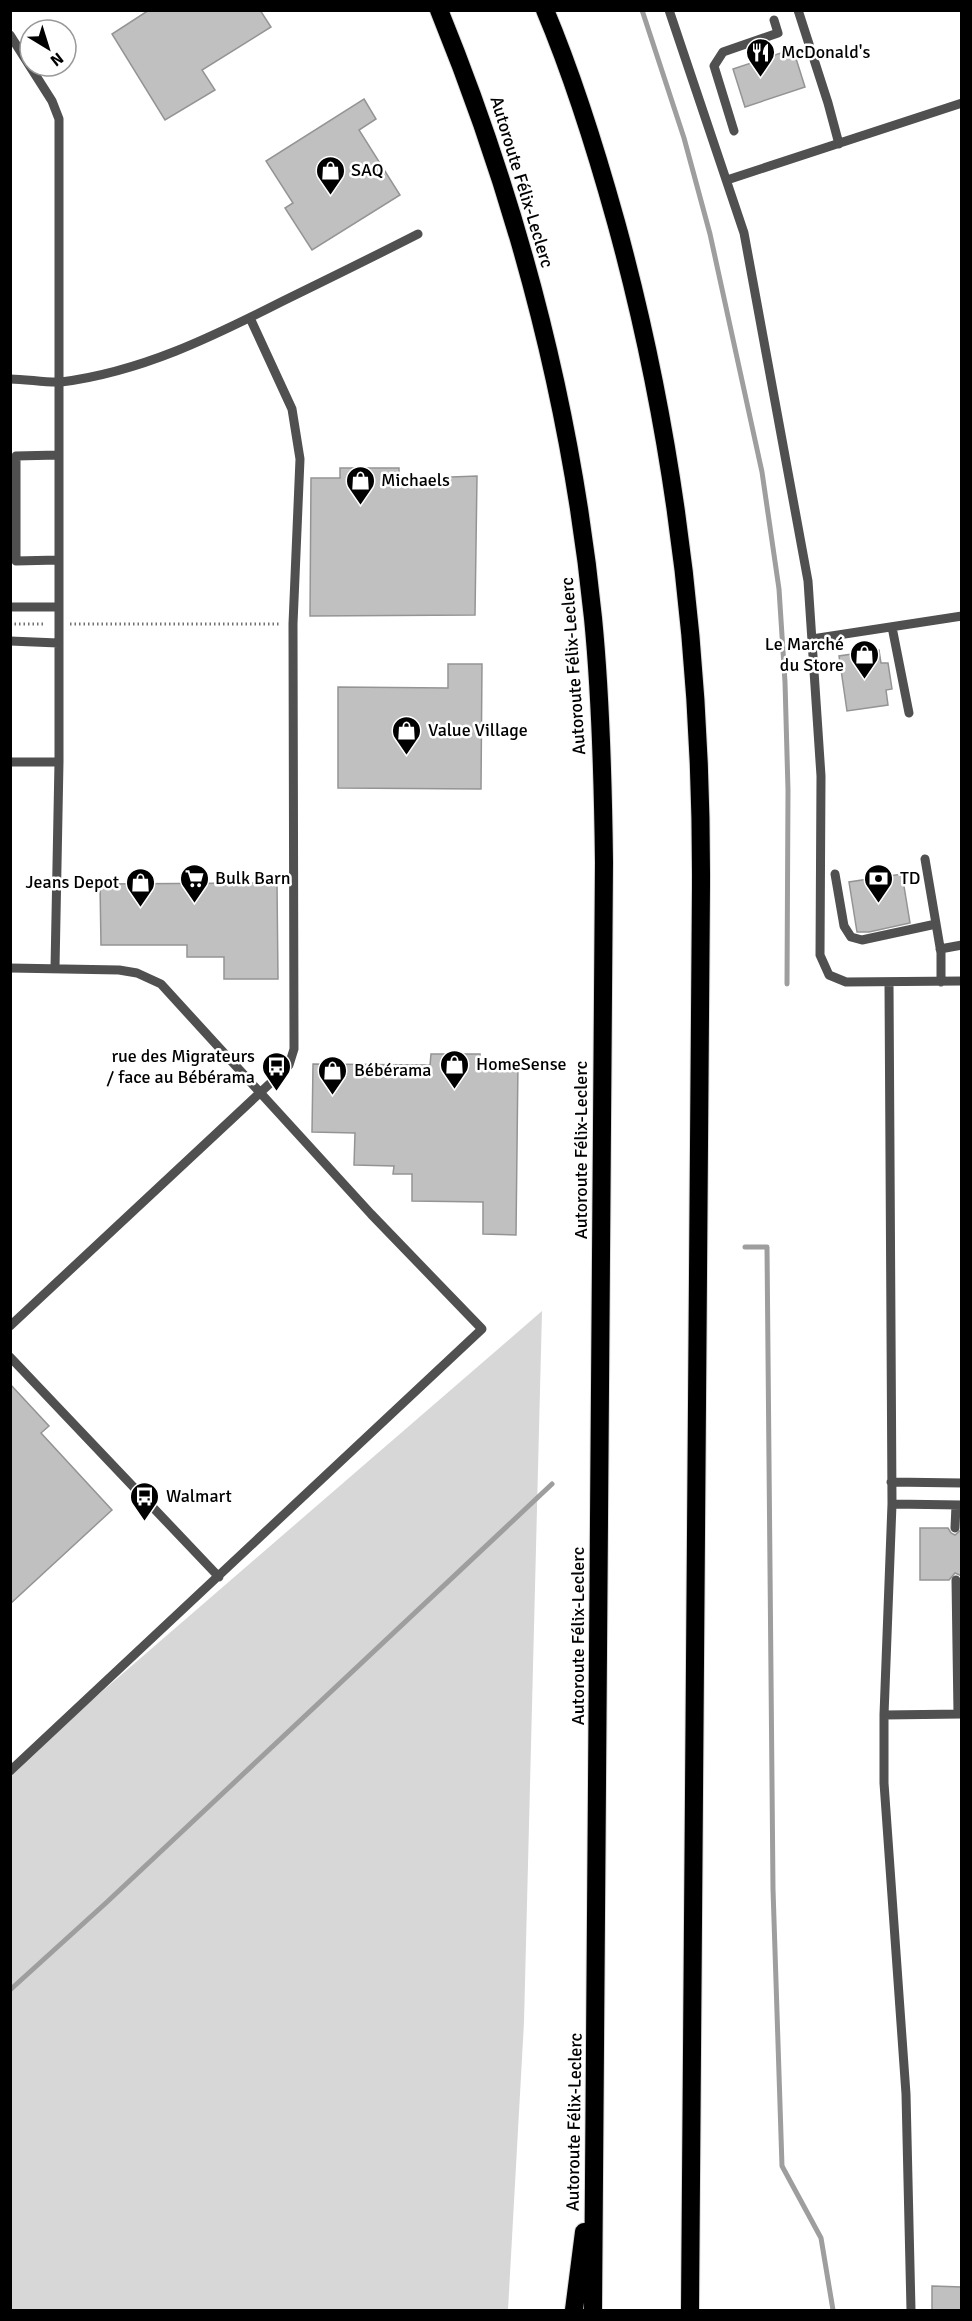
<svg xmlns="http://www.w3.org/2000/svg" width="972" height="2321" viewBox="0 0 972 2321" font-family="Signika,sans-serif">
	<style>
		.green { fill: #d7d7d7 }
		.lines { fill: none; stroke-linecap: round; stroke-linejoin: round }
		.stream { stroke: #9e9e9e; stroke-width: 5 }
		.building { fill: #c0c0c0; stroke: #949494; stroke-width: 1.5 }
		.highway-casing { stroke: #dbdbdb; stroke-width: 20 }
		.path { stroke: #727272; stroke-width: 3; stroke-dasharray: 1.5 3; stroke-linecap: butt }
		.lane { stroke: #505050; stroke-width: 9 }
		.highway { stroke: #000; stroke-width: 18 }
		.labels { text-anchor: middle; stroke-width: 5; stroke-linejoin: round; paint-order: stroke }
		.poi-label { font-size: 18px; fill: #000; stroke: #fff; text-anchor: start }
		.street-label { font-size: 18px; fill: #000; stroke: #fff }
	</style>
	<rect width="100%" height="100%" fill="#fff"/>
	<!-- green -->
	<path class="green" d="M 542,1311 L 524,2022 L 508,2310 L 11,2310 L 10,1771 Z"/>
	<g class="lines">
		<!-- stream -->
		<path class="stream" d="M 642,10 L 684,138 L 710,234 L 762,472 L 779,589 L 785,682 L 788,790 L 787,984
			M 745,1247 L 767,1247 L 773,1889 L 782,2166 L 821,2238 L 833,2310
			M 10,1990 L 107,1902 L 552,1484"/>
	</g>
	<!-- building -->
	<path class="building" d="M 149,10 L 260,10 L 271,27 L 202,70 L 215,90 L 165,120 L 112,34 Z
		M 793,49 L 805,87 L 745,107 L 733,69 Z
		M 364,99 L 376,119 L 359,130 L 400,195 L 312,250 L 285,208 L 293,203 L 266,161 Z
		M 340,468 L 399,468 L 399,479 L 477,476 L 475,615 L 310,616 L 311,478 L 340,478 Z
		M 879,650 L 881,663 L 888,663 L 892,689 L 886,690 L 888,705 L 847,711 L 839,656 Z
		M 448,664 L 482,664 L 481,789 L 338,788 L 338,687 L 448,688 Z
		M 902,874 L 910,923 L 869,932 L 857,932 L 849,882 Z
		M 277,883 L 278,979 L 224,979 L 224,957 L 187,957 L 187,945 L 101,945 L 100,884 Z
		M 431,1054 L 480,1054 L 480,1061 L 518,1062 L 516,1235 L 483,1234 L 483,1202 L 412,1201 L 412,1174 L 393,1174 L 394,1166 L 354,1165 L 355,1133 L 312,1132 L 313,1064 L 430,1065 Z
		M 10,1384 L 49,1426 L 41,1433 L 112,1510 L 10,1604 Z
		M 920,1528 L 948,1528 L 951,1533 L 955,1535 L 962,1529 L 962,1576 L 955,1573 L 949,1580 L 920,1580 Z
		M 932,2286 L 962,2287 L 962,2310 L 932,2310 Z"/>
	<g class="lines">
		<defs>
			<path id="highway" d="M 439,10 C 518,204 572,410 593,618 C 601,699 603,781 604,862 L 593,2310
				M 545,10 C 574,79 596,150 616,222 C 676,440 702,660 701,886 L 690,2310
				M 574,2310 L 584,2232"/>
		</defs>
		<!-- highway casing -->
		<use href="#highway" class="highway-casing"/>
		<!-- path -->
		<path class="path" d="M 10,624 L 46,624
			M 70,624 L 280,624"/>
		<!-- lane -->
		<path class="lane" d="M 669,10 L 744,233 L 808,581 L 821,776 L 820,955 L 829,975 L 846,982 L 962,981
			M 798,10 L 828,103 L 839,144
			M 10,35 L 52,101 L 59,119 L 59,762
			M 734,131 L 714,66 L 723,52 L 778,33 L 774,20
			M 727,180 L 962,103
			M 10,379 C 27,379 45,383 61,382 C 141,372 212,337 283,301 C 328,279 373,257 418,234
			M 58,455 L 16,456 L 16,561 L 58,560
			M 10,607 L 58,607
			M 892,627 L 909,713
			M 812,639 L 962,616
			M 10,641 L 58,643
			M 10,762 L 59,762 L 55,968
			M 925,859 L 941,953 L 941,982
			M 835,874 L 844,926 L 851,937 L 862,940 L 936,924
			M 940,949 L 962,945
			M 10,968 L 119,970 L 137,973 L 161,984 L 371,1214 L 482,1329 L 10,1771
			M 889,983 L 892,1504 L 884,1715 L 884,1783 L 906,2094 L 911,2310
			M 10,1326 L 278,1076 L 289,1065 L 294,1049 L 293,624 L 300,459 L 292,409 L 250,318
			M 10,1357 L 219,1577
			M 891,1482 L 962,1483
			M 892,1504 L 962,1505
			M 955,1528 L 956,1505
			M 956,1580 L 958,1714
			M 884,1715 L 962,1714"/>
		<!-- highway -->
		<use href="#highway" class="highway"/>
	</g>
	<!-- icons -->
	<defs>
		<symbol id="restaurant-pin" viewBox="-11 -11 22 30"><path d="M0 17L-7.5 6A9.5 9.5 0 1 1 7.5 6Z" fill="#000" stroke="#fff"/><path d="M-5-6h1v4h1v-4h1v4h1v-4h1v5L-1.5 .5V6h-2V.5L-5-1ZM5-6V6H3V1.5H1.5Q1.5-4 5-6Z" fill="#fff"/></symbol>
		<symbol id="shop-pin" viewBox="-11 -11 22 30"><path d="M0 17L-7.5 6A9.5 9.5 0 1 1 7.5 6Z" fill="#000" stroke="#fff"/><path d="M-5-2.5h2.3a2.7 3.5 0 0 1 5.4 0H5L5.5 6h-11ZM-1.5-2.5h3a1.5 2.3 0 0 0-3 0Z" fill="#fff"/></symbol>
		<symbol id="supermarket-pin" viewBox="-11 -11 22 30"><path d="M0 17L-7.5 6A9.5 9.5 0 1 1 7.5 6Z" fill="#000" stroke="#fff"/><path d="M-6-5.5h2.5l.6 2H6L4.5 2H-2.5L-4.4-4H-6ZM-1.5 3.2a1.3 1.3 0 1 0 .1 0ZM3 3.2a1.3 1.3 0 1 0 .1 0Z" fill="#fff"/></symbol>
		<symbol id="bank-pin" viewBox="-11 -11 22 30"><path d="M0 17L-7.5 6A9.5 9.5 0 1 1 7.5 6Z" fill="#000" stroke="#fff"/><path d="M-6-4H6V4H-6ZM0-2.3a2.3 2.3 0 1 0 0 4.6a2.3 2.3 0 1 0 0-4.6Z" fill="#fff"/></symbol>
		<symbol id="bus-pin" viewBox="-11 -11 22 30"><path d="M0 17L-7.5 6A9.5 9.5 0 1 1 7.5 6Z" fill="#000" stroke="#fff"/><path d="M-5-6H5V4H4V6H2V4H-2V6H-4V4H-5ZM-3.5-4V0h7V-4ZM-3.5 1.2v1.5H-2V1.2ZM2 1.2v1.5H3.5V1.2Z" fill="#fff"/></symbol>
	</defs>
	<g fill-rule="evenodd">
		<use href="#restaurant-pin" x="744" y="36" width="33" height="45"/>
		<use href="#shop-pin" x="314" y="154" width="33" height="45"/>
		<use href="#shop-pin" x="344" y="464" width="33" height="45"/>
		<use href="#shop-pin" x="848" y="638" width="33" height="45"/>
		<use href="#shop-pin" x="390" y="714" width="33" height="45"/>
		<use href="#supermarket-pin" x="178" y="862" width="33" height="45"/>
		<use href="#bank-pin" x="862" y="862" width="33" height="45"/>
		<use href="#shop-pin" x="124" y="866" width="33" height="45"/>
		<use href="#shop-pin" x="438" y="1048" width="33" height="45"/>
		<use href="#bus-pin" x="260" y="1050" width="33" height="45"/>
		<use href="#shop-pin" x="316" y="1054" width="33" height="45"/>
		<use href="#bus-pin" x="128" y="1480" width="33" height="45"/>
	</g>
	<g class="labels">
		<!-- poi labels -->
		<g class="poi-label">
			<text x="781" y="58">McDonald's</text>
			<text x="351" y="176">SAQ</text>
			<text x="381" y="486">Michaels</text>
			<text x="844" y="650" text-anchor="end">Le Marché<tspan x="844" dy="21">du Store</tspan></text>
			<text x="428" y="736">Value Village</text>
			<text x="215" y="884">Bulk Barn</text>
			<text x="900" y="884">TD</text>
			<text x="119" y="888" text-anchor="end">Jeans Depot</text>
			<text x="255" y="1062" text-anchor="end">rue des Migrateurs<tspan x="255" dy="21">/ face au Bébérama</tspan></text>
			<text x="476" y="1070">HomeSense</text>
			<text x="354" y="1076">Bébérama</text>
			<text x="166" y="1502">Walmart</text>
		</g>
		<!-- street labels -->
		<g class="street-label">
			<text transform="translate(522 182) rotate(73)" y="6">Autoroute Félix-Leclerc</text>
			<text transform="translate(573 666) rotate(-94)" y="6">Autoroute Félix-Leclerc</text>
			<text transform="translate(581 1150) rotate(-90)" y="6">Autoroute Félix-Leclerc</text>
			<text transform="translate(578 1636) rotate(-90)" y="6">Autoroute Félix-Leclerc</text>
			<text transform="translate(574 2122) rotate(-89)" y="6">Autoroute Félix-Leclerc</text>
		</g>
	</g>
	<!-- border -->
	<rect width="972" height="2321" fill="none" stroke="#000000" stroke-width="24"/>
	<!-- north arrow -->
	<g transform="translate(48 48) rotate(142)"><circle r="28" fill="#ffffff" stroke="#999999" stroke-width="1.5"/>
	<path d="M0-4.5L10 22L0 15L-10 22Z" fill="#000000"/>
	<text y="-9" font-size="16" font-weight="bold" text-anchor="middle" fill="#000000">N</text>
	</g>
</svg>
